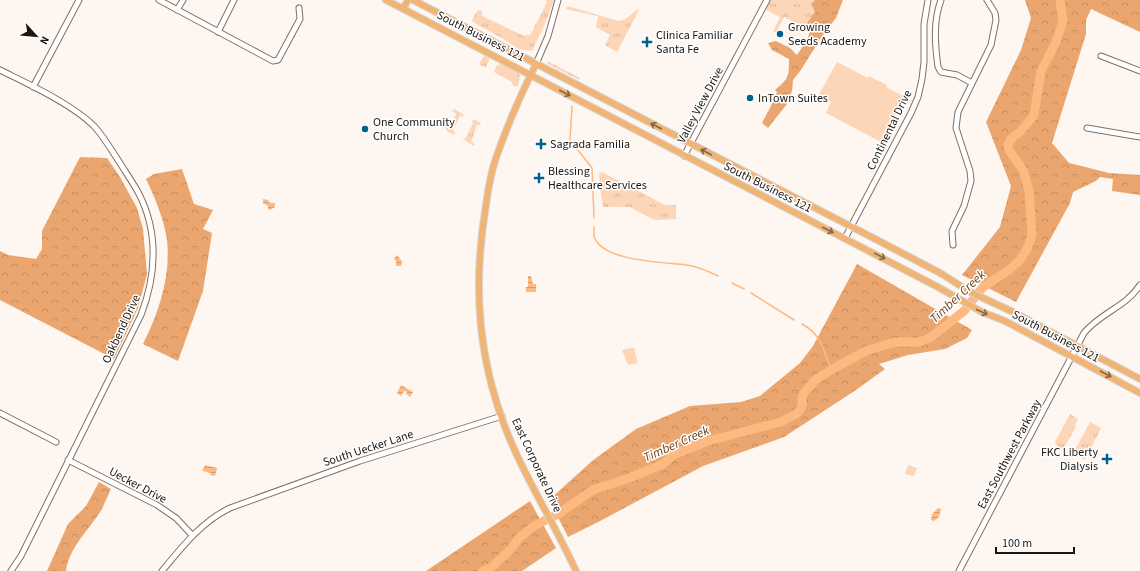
<svg xmlns="http://www.w3.org/2000/svg" width="1140" height="571" viewBox="0 0 1140 571" font-family="'Source Sans 3',sans-serif">
	<style>
		.grass { fill: url(#grass-tufts) }
		.forest { fill: url(#forest-crowns) }
		.green { fill: #fdd6b8 }
		.water { fill: url(#water-rules) }
		.lines { fill: none; stroke-linecap: round; stroke-linejoin: round }
		.stream { stroke: #feb980; stroke-width: 1.5 }
		.river { stroke: #feb980; stroke-width: 9 }
		.minor-casing { stroke: #807063; stroke-width: 7 }
		.major-casing { stroke: #d6d5d4; stroke-width: 8 }
		.minor { stroke: #fff; stroke-width: 5 }
		.major { stroke: #f0b574; stroke-width: 6 }
		.oneway { stroke: #866642 }
		.poi-dot { fill: #006090; stroke: #fff; stroke-width: 1.5 }
		.labels { text-anchor: middle; stroke-width: 3; stroke-linejoin: round; paint-order: stroke }
		.poi-label { font-size: 12px; fill: #1c1611; stroke: #fff; text-anchor: start }
		.street-label { font-size: 12px; fill: #1c1611; stroke: #fff }
		.water-label { font-size: 13px; font-style: italic; fill: #6c3f15; stroke: #fff }
	</style>
	<defs>
		<pattern id="grass-tufts" width="24" height="20" patternUnits="userSpaceOnUse"><rect width="24" height="20" fill="#fdd6b8"/><path d="M3 7l-1-3M5 7V3M7 7l1-3M15 17l-1-3M17 17v-4M19 17l1-3" fill="none" stroke="#d8b79d"/></pattern>
		<pattern id="forest-crowns" width="20" height="18" patternUnits="userSpaceOnUse"><rect width="20" height="18" fill="#eaa66e"/><path d="M2 6a3 3 0 1 1 6 0M12 15a3 3 0 1 1 6 0" fill="none" stroke="#c88e5e"/></pattern>
		<pattern id="water-rules" width="6" height="5" patternUnits="userSpaceOnUse"><rect width="6" height="5" fill="#feb980"/><path d="M0 2.5h6" fill="none" stroke="#d99e6e"/></pattern>
	</defs>
	<rect width="100%" height="100%" fill="#fef6f1"/>
	<!-- grass -->
	<path class="grass" d="M 545,0 L 554,0 L 544,26 L 532,51 L 519,49 L 498,36 L 474,23 L 472,20 L 477,11 L 481,10 L 482,11 L 482,16 L 524,36 L 531,34 L 547,2 Z
		M 770,0 L 819,0 L 811,31 L 784,17 L 776,33 L 773,32 L 780,17 L 766,10 Z
		M 567,6 L 618,21 C 627,20 631,14 638,9 L 639,10 L 617,52 L 605,45 L 610,35 L 596,27 L 598,16 L 566,9 Z
		M 484,56 L 489,58 L 489,61 L 486,67 L 480,65 L 479,64 Z
		M 547,61 L 580,78 L 579,80 L 548,64 Z
		M 501,64 L 518,72 L 520,75 L 519,83 L 517,87 L 513,86 L 512,82 L 494,72 L 497,65 Z
		M 454,109 L 464,115 L 463,117 L 460,116 L 453,130 L 455,132 L 454,135 L 447,131 L 445,127 L 449,128 L 456,114 L 452,111 Z
		M 473,119 L 481,123 L 480,125 L 477,125 L 471,142 L 475,144 L 474,146 L 461,138 L 465,139 L 473,123 L 472,122 Z
		M 602,172 L 665,205 L 676,205 L 676,219 L 654,220 L 630,207 L 603,207 L 601,195 L 599,173 Z
		M 1070,414 L 1078,419 L 1075,425 L 1076,427 L 1063,449 L 1056,445 L 1055,442 Z
		M 1090,422 L 1101,428 L 1085,460 L 1075,454 L 1074,452 Z"/>
	<!-- forest -->
	<path class="forest" d="M 815,0 L 843,0 L 836,18 L 820,39 L 801,70 L 793,80 L 792,91 L 787,104 L 768,128 L 762,123 C 767,113 773,104 777,92 L 775,90 C 789,78 789,77 789,59 L 772,50 L 768,43 L 776,41 L 790,48 L 797,55 L 807,40 L 811,29 L 807,23 L 815,12 L 811,4 Z
		M 1025,0 L 1140,0 L 1140,32 L 1091,9 L 1086,20 L 1086,34 L 1052,143 L 1069,163 L 1109,173 L 1140,175 L 1140,195 L 1112,191 L 1113,179 L 1100,177 L 1096,181 L 1073,192 L 1070,203 L 1016,302 L 962,275 L 1000,227 L 1011,186 L 986,122 L 1021,50 L 1031,18 Z
		M 80,157 L 107,158 L 120,177 L 137,208 L 143,229 L 147,274 L 138,308 L 114,359 L 0,300 L 0,251 L 8,255 L 36,259 L 42,249 L 42,231 Z
		M 182,169 L 194,204 L 213,210 L 203,229 L 212,233 L 203,291 L 178,361 L 143,344 C 159,312 171,276 167,240 C 164,219 155,198 146,179 L 154,174 Z
		M 857,264 L 972,330 L 967,338 L 945,349 L 908,355 L 879,364 L 885,369 L 856,390 L 784,437 L 703,466 L 602,520 L 568,537 L 549,500 L 592,461 L 636,429 L 690,406 L 741,402 L 760,396 L 800,363 L 813,346 Z
		M 99,482 L 111,489 C 108,495 105,502 102,509 C 90,529 69,547 66,571 L 47,571 L 68,524 L 86,506 Z
		M 530,501 L 556,548 L 522,571 L 426,571 Z"/>
	<!-- green -->
	<path class="green" d="M 837,62 L 868,78 L 869,76 L 887,85 L 886,87 L 905,97 L 881,142 L 826,113 L 831,102 L 818,96 Z
		M 630,348 L 634,348 L 638,363 L 628,365 L 622,350 Z
		M 908,465 L 917,468 L 914,476 L 905,474 Z"/>
	<!-- water -->
	<path class="water" d="M 263,199 L 268,200 L 270,203 L 275,203 L 275,207 L 270,210 L 268,209 L 268,206 L 263,203 Z
		M 397,255 L 402,261 L 401,266 L 396,266 L 396,261 L 394,259 Z
		M 528,276 L 531,276 L 533,284 L 536,284 L 536,292 L 526,292 L 526,287 L 528,287 Z
		M 401,385 L 413,392 L 410,397 L 406,394 L 407,392 L 404,391 L 401,396 L 397,393 Z
		M 205,465 L 217,468 L 215,476 L 210,475 L 211,473 L 202,471 Z
		M 938,508 L 941,509 L 939,517 L 934,521 L 931,520 L 932,514 Z"/>
	<g class="lines">
		<!-- stream -->
		<path class="stream" d="M 572,106 L 570,140 L 592,168 L 594,218
			M 594,227 C 594,230 594,233 594,236 C 601,262 666,262 687,265 C 699,267 708,271 718,276
			M 732,283 L 744,289
			M 751,293 L 794,320
			M 802,324 C 822,335 824,350 831,371"/>
		<!-- river -->
		<path class="river" d="M 483,571 L 492,567 L 510,550 L 519,538 L 534,526 L 558,514 L 593,490 L 632,477 L 663,464 L 673,455 L 708,441 L 781,422 L 796,414 L 800,410 L 802,405 L 802,397 L 804,393 L 815,380 L 836,367 L 868,350 L 896,342 L 919,342 L 930,338 L 964,311 L 983,287 L 1009,270 L 1020,260 L 1026,251 L 1030,242 L 1032,235 L 1029,190 L 1023,170 L 1009,150 L 1008,145 L 1011,139 L 1021,131 L 1034,115 L 1041,71 L 1055,44 L 1063,21 L 1060,0"/>
		<defs>
			<path id="minor" d="M 159,0 L 273,61 L 278,60 L 300,19 L 299,8
				M 941,0 C 933,21 935,45 938,67 L 941,72 L 957,75 L 972,83
				M 177,10 L 183,0
				M 218,32 L 234,0
				M 1101,56 L 1140,71
				M 536,64 L 548,36 L 558,0
				M 0,70 C 28,84 72,104 94,126 C 104,137 112,151 120,163 C 126,173 134,184 139,194 C 159,233 156,276 141,315 L 21,556 L 11,571
				M 33,87 L 79,0
				M 1087,128 L 1140,137
				M 684,156 L 767,0
				M 845,238 L 911,113 L 918,97 L 922,79 L 924,62 L 924,24 L 928,0
				M 953,245 L 952,231 L 964,206 L 971,181 L 970,171 L 956,128 L 958,112 L 991,45 L 996,20 L 995,13 L 987,0
				M 0,413 L 56,442
				M 68,460 L 157,505 L 176,518 L 192,535
				M 162,571 C 182,547 201,522 230,508 L 360,461 L 502,416
				M 959,571 L 1084,333 C 1100,313 1126,307 1140,285"/>
			<path id="major" d="M 386,0 L 936,286 L 982,312 L 1005,321 L 1140,393
				M 413,0 L 881,242 L 942,274 L 970,292 L 1011,311 L 1140,379
				M 403,9 L 408,0
				M 536,64 C 521,94 507,126 496,158 C 491,173 488,189 486,205 C 472,288 478,364 511,442 C 530,486 556,527 576,571"/>
		</defs>
		<!-- minor casing -->
		<use href="#minor" class="minor-casing"/>
		<!-- major casing -->
		<use href="#major" class="major-casing"/>
		<!-- minor -->
		<use href="#minor" class="minor"/>
		<!-- major -->
		<use href="#major" class="major"/>
	</g>
	<!-- one-way arrows -->
	<defs><path id="oneway-shaft" d="M-6 0H5M1.5-3L5.5 0L1.5 3" fill="none" stroke-width="1.6" stroke-linecap="round" stroke-linejoin="round"/></defs>
	<g class="oneway">
		<use href="#oneway-shaft" transform="translate(565 93) rotate(28)"/>
		<use href="#oneway-shaft" transform="translate(656 126) rotate(-153)"/>
		<use href="#oneway-shaft" transform="translate(706 152) rotate(-152)"/>
		<use href="#oneway-shaft" transform="translate(828 230) rotate(27)"/>
		<use href="#oneway-shaft" transform="translate(880 256) rotate(28)"/>
		<use href="#oneway-shaft" transform="translate(982 312) rotate(25)"/>
		<use href="#oneway-shaft" transform="translate(1106 374) rotate(28)"/>
	</g>
	<!-- markers -->
	<g class="poi-dot">
		<circle cx="780" cy="34" r="4"/>
		<path d="M645 36h4v4h4v4h-4v4h-4v-4h-4v-4h4z"/>
		<circle cx="750" cy="98" r="4"/>
		<circle cx="365" cy="129" r="4"/>
		<path d="M539 138h4v4h4v4h-4v4h-4v-4h-4v-4h4z"/>
		<path d="M537 172h4v4h4v4h-4v4h-4v-4h-4v-4h4z"/>
		<path d="M1105 453h4v4h4v4h-4v4h-4v-4h-4v-4h4z"/>
	</g>
	<g class="labels">
		<!-- poi labels -->
		<g class="poi-label">
			<text x="788" y="31">Growing<tspan x="788" dy="14">Seeds Academy</tspan></text>
			<text x="656" y="39">Clinica Familiar<tspan x="656" dy="14">Santa Fe</tspan></text>
			<text x="758" y="102">InTown Suites</text>
			<text x="373" y="126">One Community<tspan x="373" dy="14">Church</tspan></text>
			<text x="550" y="148">Sagrada Familia</text>
			<text x="548" y="175">Blessing<tspan x="548" dy="14">Healthcare Services</tspan></text>
			<text x="1098" y="456" text-anchor="end">FKC Liberty<tspan x="1098" dy="14">Dialysis</tspan></text>
		</g>
		<!-- street labels -->
		<g class="street-label">
			<text transform="translate(481 36) rotate(27)" y="4">South Business 121</text>
			<text transform="translate(700 105) rotate(-62)" y="4">Valley View Drive</text>
			<text transform="translate(889 130) rotate(-64)" y="4">Continental Drive</text>
			<text transform="translate(768 187) rotate(27)" y="4">South Business 121</text>
			<text transform="translate(121 329) rotate(-65)" y="4">Oakbend Drive</text>
			<text transform="translate(1056 336) rotate(28)" y="4">South Business 121</text>
			<text transform="translate(368 448) rotate(-18)" y="4">South Uecker Lane</text>
			<text transform="translate(1009 454) rotate(-62)" y="4">East Southwest Parkway</text>
			<text transform="translate(537 465) rotate(65)" y="4">East Corporate Drive</text>
			<text transform="translate(138 485) rotate(28)" y="4">Uecker Drive</text>
		</g>
		<!-- water labels -->
		<g class="water-label">
			<text transform="translate(957 296) rotate(-43)" y="5">Timber Creek</text>
			<text transform="translate(676 443) rotate(-24)" y="5">Timber Creek</text>
		</g>
	</g>
	<!-- north arrow -->
	<g transform="translate(36 36) rotate(117)" stroke="#ffffff" stroke-width="3" paint-order="stroke">
	<path d="M0-3L7 15L0 10L-7 15Z" fill="#1c1611"/>
	<text y="-6" font-size="11" font-weight="bold" text-anchor="middle" fill="#1c1611">N</text>
	</g>
	<!-- scale -->
	<path d="M996 547v6h78v-6" fill="none" stroke="#1c1611" stroke-width="2"/>
	<text x="1002" y="547" font-size="12" fill="#1c1611" stroke="#ffffff" stroke-width="3" paint-order="stroke">100 m</text>
</svg>
